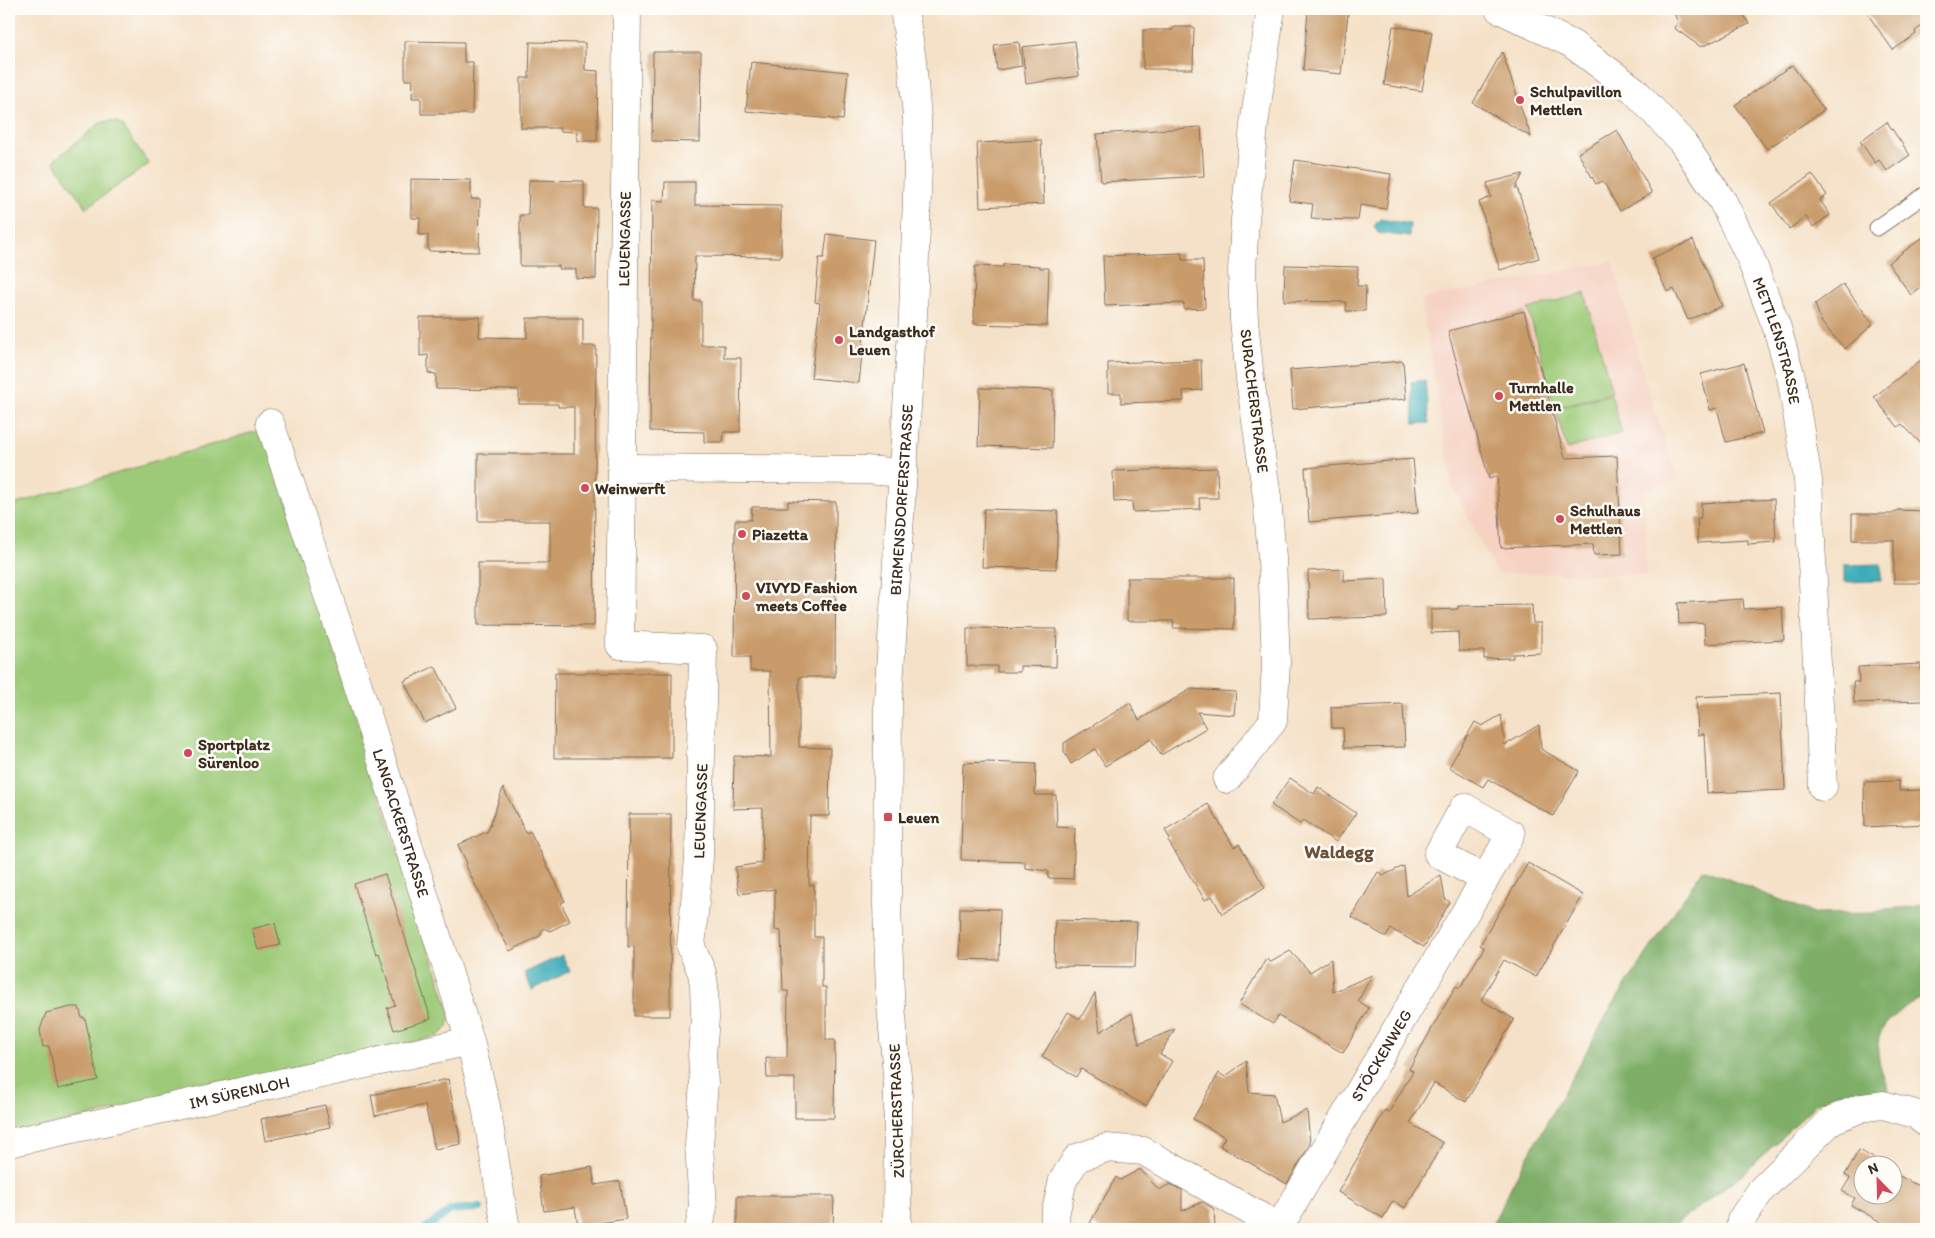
<svg xmlns="http://www.w3.org/2000/svg" width="1935" height="1238" viewBox="0 0 1935 1238" font-family="Itim,sans-serif">
	<style>
		.built { fill: #f6d2c3 }
		.green { fill: #9dca78; stroke: #6c7a4b }
		.forest { fill: #7eae68; stroke: #5c6c43 }
		.water { fill: #3babb7; stroke: #3b6a6a }
		.lines { fill: none; stroke-linecap: round; stroke-linejoin: round }
		.stream { stroke: #3babb7; stroke-width: 8 }
		.building { fill: #c99b6a }
		.lane-casing { stroke: #7c6a59; stroke-width: 17 }
		.street-casing { stroke: #7c6a59; stroke-width: 29 }
		.secondary-casing { stroke: #7c6a59; stroke-width: 29 }
		.lane { stroke: #fff; stroke-width: 15 }
		.street { stroke: #fff; stroke-width: 28 }
		.secondary { stroke: #fff; stroke-width: 28 }
		.poi-dot { fill: #d1495b; stroke: #fdfcf7; stroke-width: 2 }
		.labels { text-anchor: middle; stroke-width: 5; stroke-linejoin: round; paint-order: stroke }
		.poi-label { font-size: 16px; font-weight: bold; fill: #3b2a1e; stroke: #fdfcf7; text-anchor: start }
		.street-label { font-size: 16px; fill: #3b2a1e; stroke: #fdfcf7 }
		.quarter-label { font-size: 19px; font-weight: bold; fill: #6d5239; stroke: #fdfcf7 }
	</style>
	<rect width="100%" height="100%" fill="#fdfcf7"/>
	<filter id="ink" filterUnits="userSpaceOnUse"><feTurbulence type="fractalNoise" baseFrequency=".02" numOctaves="2"/><feDisplacementMap in="SourceGraphic" scale="10" xChannelSelector="R" yChannelSelector="G"/><feConvolveMatrix kernelMatrix="1 2 1 2 8 2 1 2 1" color-interpolation-filters="sRGB"/></filter>
	<filter id="wash" filterUnits="userSpaceOnUse"><feTurbulence type="fractalNoise" baseFrequency=".0096" numOctaves="4" result="noise"/><feDisplacementMap in="SourceGraphic" scale="20" xChannelSelector="R" yChannelSelector="G"/><feGaussianBlur stdDeviation="1.12" result="paint"/><feColorMatrix in="noise" values="0 0 0 0 0 0 0 0 0 0 0 0 0 0 0 0 0 1.4 0 .05"/><feComposite in="paint" operator="in"/></filter>
	<g filter="url(#wash)">
		<rect width="100%" height="100%" fill="#f5e1c7"/>
		<!-- built -->
		<path class="built" d="M 1613,261 L 1644,376 L 1678,480 L 1644,490 L 1646,575 L 1496,573 L 1452,484 L 1421,299 Z"/>
		<!-- green -->
		<path class="green" d="M 109,121 L 117,122 L 123,126 L 149,164 L 86,208 L 53,161 L 100,123 Z
			M 1585,293 L 1612,392 L 1555,408 L 1528,309 Z
			M 1611,394 L 1622,433 L 1567,449 L 1555,409 Z
			M 263,429 L 450,1013 L 448,1027 L 438,1036 L 9,1135 L 9,506 Z"/>
		<!-- forest -->
		<path class="forest" d="M 1703,869 L 1816,914 L 1873,913 L 1886,909 L 1914,907 L 1926,902 L 1926,997 C 1914,1000 1907,1005 1897,1014 C 1893,1017 1889,1021 1886,1024 C 1870,1043 1881,1071 1889,1090 L 1868,1094 L 1839,1093 L 1817,1103 L 1745,1173 L 1680,1221 L 1673,1229 L 1490,1229 L 1514,1181 L 1610,1009 Z"/>
		<!-- water -->
		<path class="water" d="M 1380,219 L 1410,224 L 1409,237 L 1378,233 L 1374,226 Z
			M 1425,380 L 1429,423 L 1414,424 L 1411,382 Z
			M 1881,564 L 1881,581 L 1844,582 L 1844,565 Z
			M 562,955 L 570,971 L 532,990 L 524,973 Z"/>
		<g class="lines">
			<!-- stream -->
			<path class="stream" d="M 425,1229 L 451,1210 L 480,1208"/>
		</g>
		<g id="blocks">
			<!-- building -->
			<path class="building" d="M 1672,9 L 1741,9 L 1749,24 L 1701,47 L 1674,28 L 1678,22 Z
				M 1864,9 L 1926,9 L 1926,23 L 1915,31 L 1916,34 L 1893,50 Z
				M 1308,10 L 1348,14 L 1341,74 L 1303,70 Z
				M 1393,26 L 1432,32 L 1422,91 L 1384,85 Z
				M 1174,27 L 1194,27 L 1193,69 L 1143,69 L 1143,30 L 1172,30 Z
				M 405,41 L 464,42 L 464,62 L 473,62 L 472,114 L 421,114 L 421,98 L 412,98 L 413,80 L 405,80 Z
				M 1075,41 L 1079,76 L 1026,84 L 1022,47 Z
				M 530,42 L 585,43 L 585,70 L 598,71 L 597,141 L 577,141 L 577,132 L 560,131 L 560,128 L 521,128 L 521,78 L 529,78 Z
				M 1019,42 L 1022,66 L 997,70 L 994,45 Z
				M 653,52 L 701,52 L 700,142 L 652,141 Z
				M 1502,52 L 1531,137 L 1473,103 Z
				M 751,62 L 848,72 L 843,120 L 746,111 Z
				M 1792,65 L 1824,110 L 1767,149 L 1735,105 Z
				M 1887,122 L 1910,155 L 1887,171 L 1879,160 L 1875,163 L 1860,141 Z
				M 1201,127 L 1204,176 L 1101,182 L 1097,134 Z
				M 1617,130 L 1652,193 L 1620,211 L 1603,181 L 1596,184 L 1578,153 Z
				M 1041,140 L 1044,204 L 980,207 L 977,143 Z
				M 1295,160 L 1391,174 L 1386,209 L 1360,205 L 1358,220 L 1311,219 L 1313,204 L 1289,201 Z
				M 1523,174 L 1515,189 L 1517,187 L 1539,258 L 1500,270 L 1479,202 L 1491,197 L 1487,183 Z
				M 1812,174 L 1827,195 L 1820,200 L 1830,215 L 1813,227 L 1806,217 L 1789,229 L 1771,203 Z
				M 411,179 L 471,180 L 471,199 L 480,199 L 479,252 L 428,251 L 428,235 L 419,235 L 420,218 L 411,218 Z
				M 529,180 L 584,181 L 584,208 L 597,208 L 596,279 L 576,278 L 576,269 L 559,269 L 559,266 L 520,266 L 520,215 L 528,215 Z
				M 665,182 L 695,182 L 695,205 L 781,206 L 781,257 L 695,256 L 694,301 L 701,301 L 701,345 L 724,345 L 724,358 L 741,358 L 740,432 L 724,432 L 723,442 L 704,442 L 704,432 L 650,431 L 652,200 L 664,201 Z
				M 827,234 L 874,240 L 859,383 L 811,378 L 820,303 L 815,302 L 819,258 L 824,258 Z
				M 1926,235 L 1926,283 L 1911,295 L 1888,263 Z
				M 1693,240 L 1722,306 L 1688,320 L 1674,289 L 1667,292 L 1652,258 Z
				M 1182,253 L 1182,260 L 1203,260 L 1205,308 L 1184,309 L 1184,303 L 1105,306 L 1103,256 Z
				M 1003,264 L 1040,266 L 1040,268 L 1049,268 L 1047,326 L 974,324 L 975,266 L 1003,267 Z
				M 1285,265 L 1358,267 L 1357,286 L 1366,286 L 1365,311 L 1346,311 L 1346,302 L 1284,301 Z
				M 1843,284 L 1873,324 L 1845,349 L 1822,323 L 1815,304 Z
				M 1524,311 L 1565,458 L 1617,456 L 1622,554 L 1594,555 L 1593,544 L 1501,548 L 1497,476 L 1489,479 L 1448,331 Z
				M 420,317 L 480,317 L 479,337 L 527,338 L 527,318 L 583,318 L 583,346 L 596,346 L 594,626 L 478,625 L 478,563 L 550,563 L 550,521 L 478,521 L 478,454 L 574,454 L 574,407 L 558,407 L 558,404 L 519,404 L 519,390 L 436,389 L 436,374 L 428,373 L 428,355 L 420,356 Z
				M 1926,356 L 1926,449 L 1902,424 L 1898,427 L 1874,397 Z
				M 1201,360 L 1202,390 L 1183,391 L 1184,401 L 1121,403 L 1121,393 L 1108,393 L 1108,363 Z
				M 1403,361 L 1406,399 L 1293,409 L 1290,370 Z
				M 1744,363 L 1763,433 L 1726,442 L 1717,408 L 1710,410 L 1701,374 Z
				M 980,388 L 1053,390 L 1052,448 L 978,446 Z
				M 1413,459 L 1418,513 L 1309,522 L 1305,468 Z
				M 1217,468 L 1218,498 L 1199,498 L 1200,509 L 1133,512 L 1132,501 L 1114,502 L 1113,471 Z
				M 1774,499 L 1776,542 L 1748,544 L 1748,540 L 1698,543 L 1697,518 L 1701,518 L 1701,503 Z
				M 788,501 L 836,502 L 835,677 L 799,677 L 799,747 L 830,748 L 829,816 L 810,816 L 809,885 L 814,885 L 814,937 L 822,937 L 822,987 L 826,987 L 826,1040 L 835,1040 L 834,1118 L 795,1118 L 795,1078 L 767,1078 L 766,1058 L 787,1058 L 788,991 L 783,991 L 781,931 L 775,930 L 775,889 L 739,894 L 735,867 L 762,863 L 763,808 L 733,809 L 734,756 L 771,757 L 770,671 L 750,671 L 750,657 L 734,657 L 735,520 L 751,520 L 752,507 L 788,507 Z
				M 984,509 L 1058,511 L 1056,569 L 982,567 Z
				M 1898,510 L 1926,511 L 1926,583 L 1894,583 L 1894,540 L 1852,540 L 1852,514 L 1892,514 Z
				M 1344,569 L 1344,581 L 1386,579 L 1387,617 L 1309,619 L 1308,571 Z
				M 1127,578 L 1234,578 L 1234,629 L 1173,628 L 1174,621 L 1127,621 Z
				M 1743,599 L 1744,609 L 1782,607 L 1784,640 L 1705,644 L 1704,623 L 1679,624 L 1678,603 Z
				M 1532,605 L 1533,623 L 1541,623 L 1541,653 L 1513,654 L 1513,658 L 1484,659 L 1484,651 L 1459,651 L 1458,632 L 1431,633 L 1431,610 L 1458,609 L 1458,606 Z
				M 967,628 L 1057,629 L 1056,667 L 1020,666 L 1020,672 L 997,672 L 997,666 L 967,666 Z
				M 1921,664 L 1923,701 L 1854,703 L 1853,682 L 1859,682 L 1858,667 Z
				M 435,666 L 456,708 L 425,723 L 404,681 Z
				M 555,673 L 672,673 L 672,758 L 554,758 Z
				M 1191,689 L 1236,692 L 1234,715 L 1197,712 L 1206,728 L 1161,755 L 1151,739 L 1105,766 L 1095,749 L 1071,764 L 1064,751 L 1064,743 L 1130,703 L 1139,720 Z
				M 1781,693 L 1785,790 L 1707,793 L 1704,734 L 1698,735 L 1696,697 Z
				M 1403,704 L 1405,747 L 1344,748 L 1343,728 L 1332,728 L 1331,707 Z
				M 1501,715 L 1505,745 L 1539,725 L 1541,749 L 1579,771 L 1553,816 L 1488,779 L 1483,787 L 1449,767 L 1475,722 L 1482,726 Z
				M 987,762 L 1036,764 L 1035,795 L 1056,795 L 1057,827 L 1075,828 L 1073,879 L 1048,878 L 1048,871 L 1025,868 L 1025,862 L 961,860 L 963,763 Z
				M 1290,778 L 1314,794 L 1318,787 L 1356,813 L 1336,842 L 1303,820 L 1300,824 L 1271,805 Z
				M 1899,781 L 1899,791 L 1921,790 L 1921,796 L 1926,795 L 1926,824 L 1865,827 L 1864,782 Z
				M 503,788 L 526,833 L 530,831 L 565,901 L 561,903 L 570,921 L 550,931 L 543,928 L 540,936 L 510,951 L 485,904 L 465,864 L 467,863 L 458,845 L 488,831 Z
				M 1208,804 L 1234,847 L 1239,844 L 1265,888 L 1222,914 L 1212,896 L 1205,900 L 1168,841 L 1170,839 L 1165,830 Z
				M 629,814 L 671,814 L 670,1016 L 634,1016 L 634,946 L 628,947 Z
				M 1528,863 L 1583,895 L 1536,977 L 1504,960 L 1481,1000 L 1514,1019 L 1466,1102 L 1434,1083 L 1410,1123 L 1443,1143 L 1405,1208 L 1393,1201 L 1383,1218 L 1338,1192 L 1385,1110 L 1389,1112 L 1413,1071 L 1409,1069 L 1456,986 L 1460,988 L 1484,948 L 1480,945 Z
				M 1404,866 L 1407,896 L 1441,875 L 1445,899 L 1450,902 L 1424,947 L 1391,929 L 1386,937 L 1352,917 L 1378,872 L 1384,875 Z
				M 385,874 L 431,1019 L 394,1030 L 387,1008 L 395,1005 L 379,953 L 376,954 L 354,884 Z
				M 960,908 L 1000,909 L 999,960 L 959,959 Z
				M 1055,920 L 1137,922 L 1135,967 L 1054,966 Z
				M 275,923 L 280,945 L 258,950 L 252,929 Z
				M 1290,951 L 1310,972 L 1331,959 L 1333,992 L 1372,975 L 1358,1001 L 1369,1008 L 1343,1053 L 1278,1016 L 1273,1024 L 1239,1004 L 1266,959 L 1271,962 Z
				M 1095,993 L 1100,1032 L 1132,1013 L 1139,1044 L 1175,1029 L 1160,1054 L 1172,1061 L 1146,1106 L 1081,1069 L 1076,1077 L 1042,1057 L 1068,1012 L 1080,1019 Z
				M 71,1007 L 79,1007 L 82,1018 L 85,1018 L 98,1080 L 58,1089 L 49,1046 L 43,1047 L 40,1030 L 46,1013 Z
				M 1246,1061 L 1249,1092 L 1274,1094 L 1280,1122 L 1307,1110 L 1310,1144 L 1287,1184 L 1220,1146 L 1225,1137 L 1193,1119 L 1219,1073 L 1225,1077 Z
				M 448,1079 L 461,1144 L 435,1149 L 425,1105 L 375,1116 L 371,1095 Z
				M 325,1105 L 330,1127 L 265,1141 L 261,1119 Z
				M 1859,1150 L 1884,1164 L 1862,1166 L 1862,1196 L 1892,1196 L 1892,1172 L 1926,1190 L 1926,1229 L 1893,1229 L 1851,1205 L 1855,1198 L 1842,1191 L 1850,1178 L 1845,1175 Z
				M 592,1167 L 595,1185 L 620,1181 L 626,1219 L 578,1226 L 575,1207 L 544,1211 L 539,1176 Z
				M 1140,1169 L 1159,1190 L 1170,1184 L 1182,1190 L 1182,1211 L 1202,1202 L 1214,1209 L 1215,1229 L 1101,1229 L 1090,1223 L 1116,1177 L 1120,1180 Z
				M 737,1196 L 834,1196 L 833,1229 L 737,1229 Z"/>
		</g>
	</g>
	<g filter="url(#ink)">
		<use href="#blocks" fill-opacity="0" stroke="#7c6a59" stroke-width="1"/>
		<g class="lines">
			<defs>
				<path id="lane" d="M 1877,228 L 1926,194"/>
				<g id="street">
					<path d="M 627,9 L 620,645 L 703,649 L 699,858 L 691,947 L 702,973 L 704,985 L 705,1018 L 702,1055 L 704,1083 L 699,1145 L 703,1207 L 699,1229"/>
					<path id="s1" d="M 1499,9 L 1572,44 L 1634,90 L 1683,143 L 1723,202 L 1750,257 L 1777,328 L 1791,377 L 1808,480 L 1823,787"/>
					<path id="s2" d="M 270,423 L 355,676 L 470,1041 L 486,1106 L 506,1229"/>
					<path d="M 622,468 L 866,470 L 903,473"/>
					<path d="M 1227,779 L 1273,721 L 1276,663 L 1272,558 L 1267,497 L 1250,379 L 1244,320 L 1242,270 L 1245,220 L 1254,125 L 1271,9"/>
					<path id="s3" d="M 9,1143 L 470,1041"/>
					<path d="M 1055,1229 L 1055,1215 L 1063,1180 L 1077,1158 L 1106,1148 L 1143,1151 L 1279,1227"/>
					<path id="s4" d="M 1278,1229 L 1485,879 L 1511,834 L 1464,807 L 1438,854 L 1485,879"/>
					<path d="M 1740,1229 L 1741,1220 L 1761,1190 L 1832,1120 L 1861,1108 L 1883,1105 L 1915,1114 L 1926,1123"/>
				</g>
				<g id="secondary">
					<path id="s5" d="M 897,1229 L 898,1087 L 890,993 L 887,904 L 888,701 L 913,315 L 918,165 L 917,118 L 912,60 L 904,9"/>
				</g>
			</defs>
			<!-- lane casing -->
			<use href="#lane" class="lane-casing"/>
			<!-- street casing -->
			<use href="#street" class="street-casing"/>
			<!-- secondary casing -->
			<use href="#secondary" class="secondary-casing"/>
			<!-- lane -->
			<use href="#lane" class="lane"/>
			<!-- street -->
			<use href="#street" class="street"/>
			<!-- secondary -->
			<use href="#secondary" class="secondary"/>
		</g>
	</g>
	<!-- markers -->
	<g class="poi-dot">
		<circle cx="1520" cy="100" r="5"/>
		<circle cx="839" cy="340" r="5"/>
		<circle cx="1499" cy="396" r="5"/>
		<circle cx="585" cy="488" r="5"/>
		<circle cx="1560" cy="519" r="5"/>
		<circle cx="742" cy="534" r="5"/>
		<circle cx="746" cy="596" r="5"/>
		<circle cx="188" cy="753" r="5"/>
		<rect x="883" y="812" width="10" height="10" rx="2.5"/>
	</g>
	<g class="labels">
		<!-- poi labels -->
		<g class="poi-label">
			<text x="1530" y="97">Schulpavillon<tspan x="1530" dy="18">Mettlen</tspan></text>
			<text x="849" y="337">Landgasthof<tspan x="849" dy="18">Leuen</tspan></text>
			<text x="1509" y="393">Turnhalle<tspan x="1509" dy="18">Mettlen</tspan></text>
			<text x="595" y="494">Weinwerft</text>
			<text x="1570" y="516">Schulhaus<tspan x="1570" dy="18">Mettlen</tspan></text>
			<text x="752" y="540">Piazetta</text>
			<text x="756" y="593">VIVYD Fashion<tspan x="756" dy="18">meets Coffee</tspan></text>
			<text x="198" y="750">Sportplatz<tspan x="198" dy="18">Sürenloo</tspan></text>
			<text x="898" y="823">Leuen</text>
		</g>
		<!-- street labels -->
		<g class="street-label">
			<text transform="translate(624 239) rotate(-89)" y="6">LEUENGASSE</text>
			<text dy="6" stroke="none"><textPath href="#s1" startOffset="451">METTLENSTRASSE</textPath></text>
			<text transform="translate(1255 401) rotate(83)" y="6">SURACHERSTRASSE</text>
			<text dy="6" stroke="none"><textPath href="#s5" startOffset="730">BIRMENSDORFERSTRASSE</textPath></text>
			<text transform="translate(700 811) rotate(-88)" y="6">LEUENGASSE</text>
			<text dy="6" stroke="none"><textPath href="#s2" startOffset="421">LANGACKERSTRASSE</textPath></text>
			<text dy="6" stroke="none"><textPath href="#s4" startOffset="202">STÖCKENWEG</textPath></text>
			<text dy="6" stroke="none"><textPath href="#s3" startOffset="236">IM SÜRENLOH</textPath></text>
			<text transform="translate(896 1111) rotate(-92)" y="6">ZÜRCHERSTRASSE</text>
		</g>
		<!-- quarter labels -->
		<g class="quarter-label">
			<text x="1339" y="858">Waldegg</text>
		</g>
	</g>
	<!-- margin -->
	<rect width="1935" height="1238" fill="none" stroke="#fdfcf7" stroke-width="30"/>
	<!-- north arrow -->
	<g transform="translate(1878 1180) rotate(337)"><circle r="24" fill="#fdfcf7" stroke="#afa8a0"/>
	<path d="M0-4L9 19L0 12L-9 19Z" fill="#d1495b"/>
	<text y="-8" font-size="14" font-weight="bold" text-anchor="middle" fill="#3b2a1e">N</text>
	</g>
</svg>
